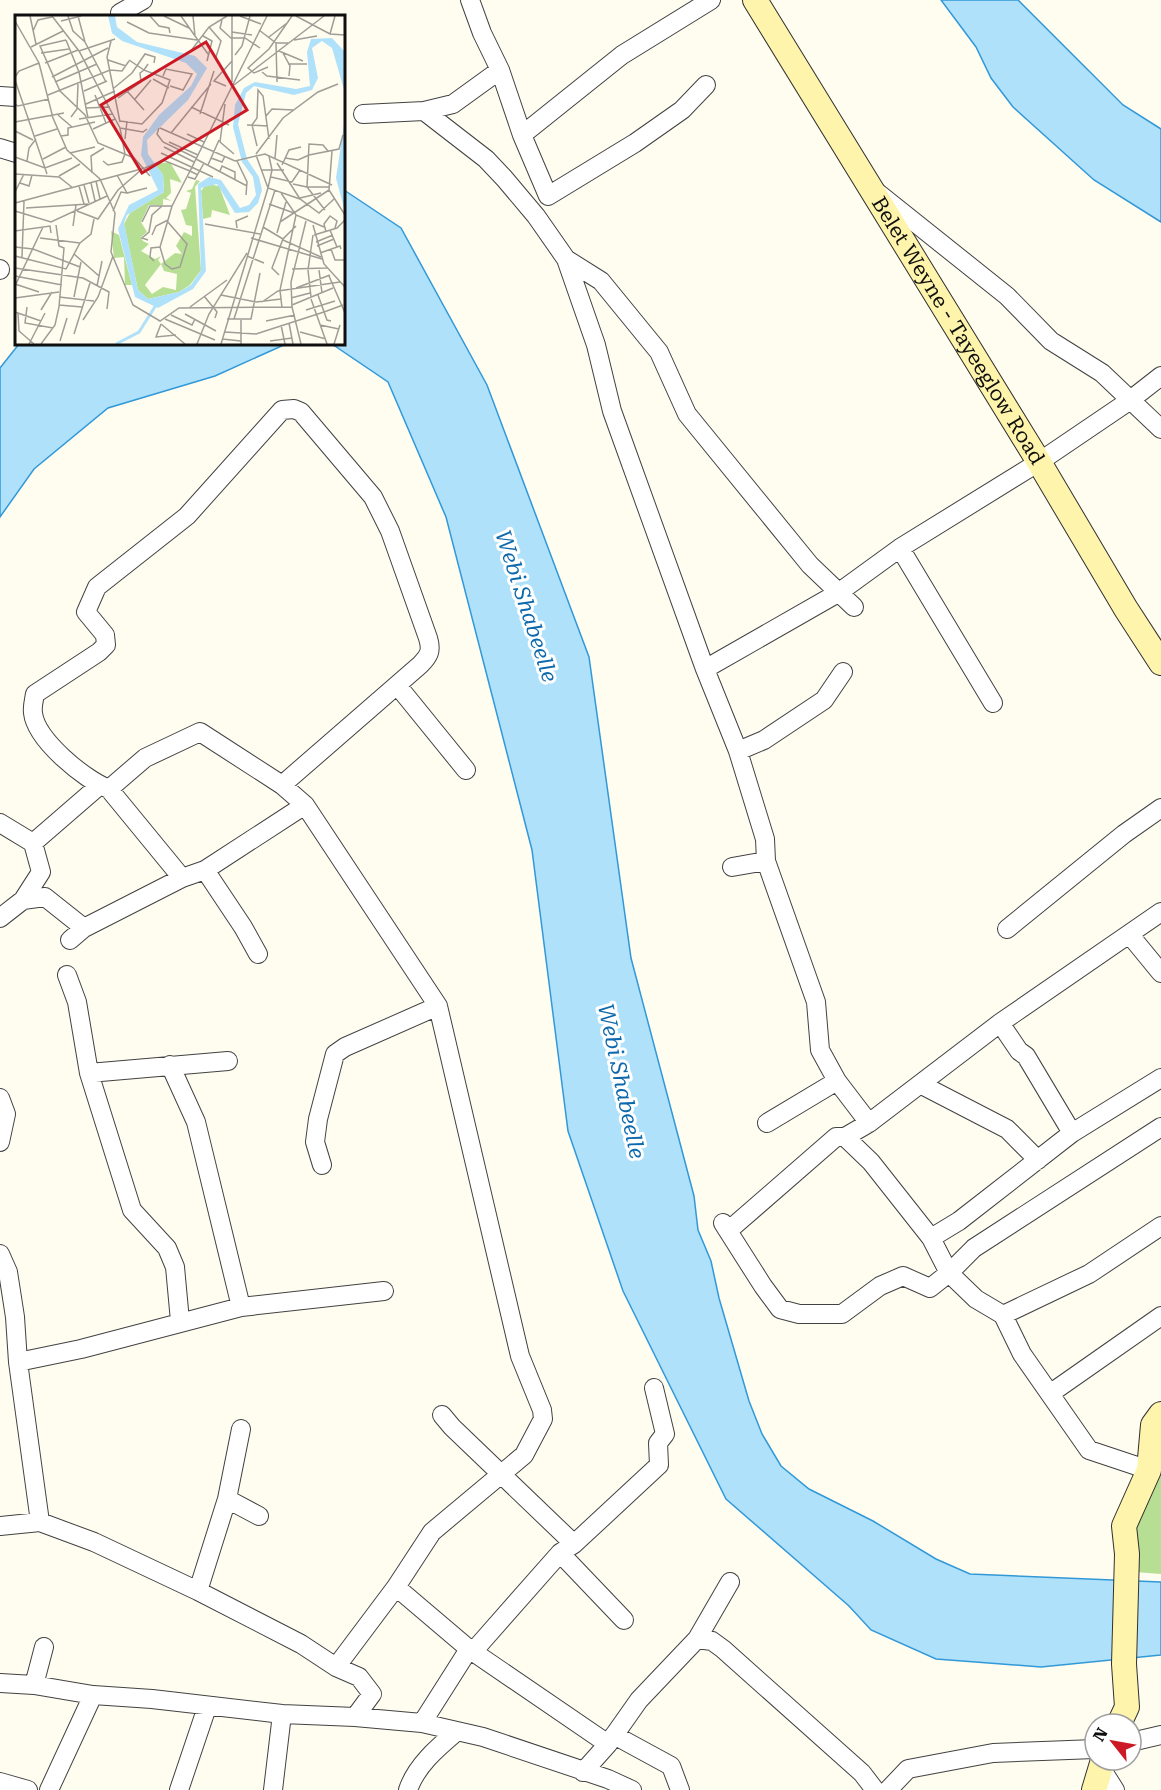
<svg xmlns="http://www.w3.org/2000/svg" width="1161" height="1790" viewBox="0 0 1161 1790" font-family="'Roboto Serif',serif">
	<style>
		.forest { fill: #b7df94 }
		.water { fill: #b0e1fb; stroke: #3199d8; stroke-width: 1.5 }
		.lines { fill: none; stroke-linecap: round; stroke-linejoin: round }
		.street-casing { stroke: #424242; stroke-width: 20 }
		.secondary-casing { stroke: #313131; stroke-width: 26 }
		.street { stroke: #fff; stroke-width: 18 }
		.secondary { stroke: #fff4ab; stroke-width: 24 }
		.labels { text-anchor: middle; stroke-width: 6; stroke-linejoin: round; paint-order: stroke }
		.street-label { font-size: 21px; fill: #0f0f0f; stroke: #fff }
		.water-label { font-size: 22px; font-style: italic; fill: #0d69ac; stroke: #fff }
		.inset-river { fill: none; stroke: #b0e1fb; stroke-width: 3 }
		.inset-road { fill: none; stroke: #9f9d96; stroke-width: 1.5 }
		.view { fill: #cb1a26; fill-opacity: 0.15; stroke: #cb1a26; stroke-width: 3 }
		.inset-edge { fill: none; stroke: #0f0f0f; stroke-width: 3 }
	</style>
	<rect width="100%" height="100%" fill="#fffcf0"/>
	<!-- forest -->
	<path class="forest" d="M 1161,1441 L 1161,1574 L 1135,1572 L 1131,1526 Z"/>
	<!-- water -->
	<path class="water" d="M 941,0 L 1018,0 L 1123,105 L 1161,129 L 1161,222 L 1094,180 L 1013,107 L 991,78 L 976,47 Z
		M 344,190 L 401,228 L 487,385 L 589,657 L 631,958 L 694,1196 L 698,1230 L 711,1261 L 719,1298 L 749,1401 L 762,1434 L 781,1466 L 809,1489 L 873,1521 L 936,1559 L 970,1574 L 1161,1582 L 1161,1655 L 1041,1667 L 936,1659 L 871,1630 L 849,1606 L 726,1499 L 623,1291 L 568,1131 L 532,850 L 446,517 L 388,382 L 332,344 L 344,344 Z
		M 19,344 L 286,344 L 215,376 L 108,408 L 34,469 L 0,517 L 0,368 Z"/>
	<g class="lines">
		<defs>
			<path id="street" d="M 470,0 L 482,33 L 500,70 L 522,135 L 548,196 L 635,143 L 682,110 L 706,85
				M 120,13 L 143,0
				M 0,96 L 16,97
				M 424,111 L 486,159 L 504,178 L 536,216 L 566,259 L 596,345 L 612,411 L 705,669 L 738,751 L 765,839 L 766,861 L 816,1002 L 820,1050 L 837,1081 L 869,1123
				M 363,114 L 424,111 L 453,104 L 500,70
				M 522,135 L 622,55 L 711,0
				M 0,148 L 16,153
				M 878,193 L 1007,296 L 1051,341 L 1102,373 L 1161,429
				M 566,259 L 601,281 L 659,352 L 687,414 L 810,565 L 854,607
				M 0,269 L 0,270
				M 900,548 L 993,703
				M 705,669 L 838,593 L 900,548 L 1039,462 L 1129,401 L 1161,376
				M 397,685 L 466,770
				M 738,751 L 764,740 L 824,700 L 843,672
				M 282,785 L 420,665 C 429,656 432,651 428,638 L 390,531 L 373,497 L 301,412 L 294,409 L 282,410 L 187,516 L 97,587 L 86,612 L 105,635 L 106,645 L 99,652 L 35,694 C 34,700 32,707 33,713 C 36,740 85,780 109,789 L 145,758 L 200,732 L 282,785 L 305,805 L 438,1006 L 520,1356 L 542,1410 L 543,1419 L 524,1455 L 432,1532 L 396,1587 L 336,1667
				M 109,789 L 182,878
				M 0,823 L 33,843 L 41,872 L 23,900 L 0,918
				M 33,843 L 100,785
				M 732,867 L 766,861
				M 205,870 L 243,927 L 258,954
				M 23,900 L 45,897 L 84,928
				M 1007,929 L 1124,834 L 1161,808
				M 1129,934 L 1161,973
				M 70,940 L 84,928 L 182,878 L 205,870 L 305,805
				M 67,975 L 77,1002 L 89,1073 L 132,1210 L 167,1248 L 175,1267 L 180,1321
				M 1000,1023 L 1019,1051 L 1026,1056 L 1072,1133
				M 170,1065 L 196,1122 L 241,1307
				M 89,1073 L 228,1061
				M 920,1084 L 1007,1129 L 1038,1160
				M 0,1098 L 6,1114 L 0,1142
				M 767,1123 L 837,1081
				M 845,1137 L 871,1162 L 931,1238 L 949,1273 L 976,1299 L 1003,1315 L 1022,1354 L 1089,1450 L 1149,1470
				M 322,1165 L 315,1142 L 318,1119 L 335,1054 L 345,1047 L 438,1006
				M 723,1223 L 728,1231 L 836,1137 L 845,1137 L 869,1123 L 1000,1023 L 1161,912
				M 728,1231 L 763,1286 L 780,1309 L 799,1314 L 842,1314 L 880,1286 L 903,1276 L 930,1288 L 949,1273 L 974,1248 L 1161,1127
				M 931,1238 L 959,1221 L 1072,1133 L 1161,1078
				M 0,1254 L 8,1272 L 15,1317 L 18,1362 L 40,1522
				M 1003,1315 L 1089,1274 L 1161,1226
				M 18,1362 L 81,1349 L 241,1307 L 384,1291
				M 1051,1393 L 1161,1316
				M 442,1415 L 452,1427 L 574,1544
				M 227,1499 L 259,1516
				M 0,1526 L 40,1522 L 94,1542 L 198,1591 L 301,1644 L 336,1667 L 359,1677 L 372,1694 L 355,1717
				M 560,1553 L 624,1620
				M 396,1587 L 469,1649 L 608,1744
				M 198,1591 L 227,1499 L 241,1429
				M 697,1639 L 712,1641 L 723,1649 L 862,1773 L 875,1790
				M 0,1683 L 34,1685 L 93,1695 L 152,1699 L 282,1714 L 355,1717 L 422,1723 L 483,1737 L 608,1779 L 632,1790
				M 34,1685 L 44,1647
				M 422,1723 L 469,1649 L 478,1646 L 560,1553 L 574,1544 L 659,1465 L 658,1443 L 665,1434 L 654,1388
				M 614,1735 L 671,1766 L 680,1790
				M 1131,1742 L 1161,1735
				M 1101,1768 L 1115,1790
				M 583,1772 L 608,1744 L 639,1700 L 697,1639 L 730,1582
				M 0,1782 L 28,1790
				M 49,1790 L 93,1695
				M 179,1790 L 207,1707
				M 273,1790 L 282,1714
				M 408,1790 C 416,1766 437,1748 456,1732
				M 888,1790 L 908,1769 L 993,1753 L 1095,1749"/>
			<g id="secondary">
				<path id="s1" d="M 755,0 L 1039,462 L 1126,609 L 1161,663"/>
				<path d="M 1119,1724 L 1127,1707 L 1124,1664 L 1127,1554 L 1124,1526 L 1149,1470 L 1153,1425 L 1161,1414"/>
				<path d="M 1094,1790 L 1103,1760"/>
			</g>
		</defs>
		<!-- street casing -->
		<use href="#street" class="street-casing"/>
		<!-- secondary casing -->
		<use href="#secondary" class="secondary-casing"/>
		<!-- street -->
		<use href="#street" class="street"/>
		<!-- secondary -->
		<use href="#secondary" class="secondary"/>
	</g>
	<g class="labels">
		<!-- street labels -->
		<g class="street-label">
			<text dy="7" stroke="none"><textPath href="#s1" startOffset="388">Belet Weyne - Tayeeglow Road</textPath></text>
		</g>
		<!-- water labels -->
		<g class="water-label">
			<text transform="translate(527 606) rotate(72)" y="8">Webi Shabeelle</text>
			<text transform="translate(622 1081) rotate(78)" y="8">Webi Shabeelle</text>
		</g>
	</g>
	<!-- overview -->
	<g transform="translate(15 15)">
		<rect width="330" height="330" fill="#fffcf0"/>
		<path d="M 155,147 L 167,168 L 155,164 L 156,178 L 151,183 L 157,186 L 148,184 L 148,190 L 134,190 L 126,207 L 132,217 L 126,222 L 128,226 L 134,229 L 126,236 L 140,244 L 146,241 L 143,245 L 146,249 L 130,270 L 137,279 L 148,272 L 161,275 L 162,259 L 149,256 L 146,249 L 160,238 L 167,239 L 161,231 L 169,217 L 177,221 L 177,211 L 171,210 L 166,195 L 171,194 L 176,178 L 171,176 L 177,174 L 181,165 L 185,166 L 180,172 L 186,255 L 175,270 L 164,277 L 133,284 L 123,275 L 109,209 L 115,198 L 149,177 L 148,160 L 139,149 ZM 191,169 L 204,171 L 215,200 L 197,195 L 196,202 L 188,204 L 186,176 ZM 96,216 L 104,220 L 117,270 L 110,270 L 109,242 L 99,243 Z" fill="#b7df94"/>
		<path d="M 93,1 L 100,1 L 102,12 L 122,27 L 180,41 L 192,53 L 173,85 L 132,125 L 133,139 L 148,160 L 149,177 L 112,200 L 109,208 L 123,275 L 133,284 L 164,277 L 176,270 L 186,255 L 183,169 L 194,162 L 206,165 L 225,193 L 234,190 L 241,180 L 238,162 L 227,147 L 218,112 L 220,90 L 229,73 L 240,67 L 281,74 L 295,71 L 292,37 L 296,24 L 317,23 L 329,36 L 330,78 L 317,33 L 307,26 L 297,33 L 303,63 L 297,75 L 279,80 L 239,71 L 231,78 L 223,109 L 232,144 L 244,162 L 247,175 L 243,188 L 234,197 L 220,198 L 202,169 L 186,173 L 191,256 L 178,274 L 143,293 L 120,282 L 103,214 L 114,190 L 143,175 L 126,140 L 128,122 L 144,100 L 176,71 L 182,59 L 171,48 L 107,26 L 97,18 ZM 330,103 L 329,166 L 330,197 L 321,163 Z" fill="#b0e1fb"/>
		<path class="inset-river" d="M 101,329 L 124,317 L 141,290"/>
		<path class="inset-road" d="M 15,1 L 21,29M 37,1 L 64,36 L 105,113 L 110,139 L 107,147 L 93,150 L 88,146M 53,1 L 58,16 L 70,27M 63,1 L 70,27 L 91,67M 135,1 L 144,11 L 154,13 L 155,18M 149,1 L 174,13M 166,1 L 180,21M 178,1 L 180,21 L 193,39M 217,1 L 217,67M 225,1 L 246,9M 281,1 L 315,19 L 330,20M 207,5 L 205,13 L 217,24M 0,6 L 24,48 L 38,103 L 52,135 L 85,164 L 100,198 L 96,237 L 118,290 L 145,306 L 164,293 L 277,292M 46,6 L 66,1M 112,7 L 134,18 L 182,25M 194,12 L 206,26 L 201,42M 244,15 L 261,28 L 273,28M 18,16 L 23,5 L 37,2M 217,17 L 237,20M 315,19 L 320,1M 188,21 L 197,26 L 192,46M 254,22 L 272,8M 217,23 L 230,23 L 245,33M 51,25 L 25,31 L 45,76 L 70,100 L 83,128 L 119,143 L 135,161M 51,25 L 64,57 L 73,103M 279,25 L 302,21M 96,26 L 92,42 L 105,107M 261,28 L 262,67M 16,32 L 48,16M 64,36 L 100,24M 264,36 L 288,46M 175,37 L 194,12 L 212,1M 26,38 L 54,34M 268,38 L 275,51 L 274,61M 220,40 L 227,31 L 235,1M 93,45 L 111,51M 114,45 L 129,55 L 133,49M 30,48 L 63,35M 273,49 L 292,49M 253,52 L 239,58 L 233,53 L 254,34 L 277,1M 247,57 L 252,61 L 285,65M 148,61 L 151,54 L 177,59 L 168,75 L 155,71M 0,62 L 4,56 L 24,48M 37,62 L 93,33M 138,64 L 154,73M 0,65 L 32,159M 40,67 L 82,49M 219,70 L 309,1M 211,71 L 199,66 L 217,46M 99,73 L 117,58 L 130,39 L 140,42 L 139,48M 69,76 L 92,66M 112,76 L 129,95M 33,80 L 95,55 L 107,56 L 114,46M 80,80 L 91,108M 103,83 L 126,67 L 125,58 L 129,55 L 155,65 L 147,88 L 127,109 L 105,106M 120,84 L 136,65M 0,89 L 3,91 L 34,84M 71,89 L 100,76M 210,89 L 205,127 L 219,139M 176,92 L 214,110M 71,93 L 95,92M 185,99 L 199,56M 43,100 L 57,112M 251,101 L 257,94 L 279,95M 56,102 L 62,94 L 63,69M 64,104 L 98,99M 0,107 L 49,98M 232,110 L 253,111M 105,113 L 128,117 L 132,114M 144,113 L 142,119 L 148,127 L 181,143M 145,113 L 220,146 L 250,139 L 317,170M 78,114 L 100,104M 0,116 L 18,125M 156,118 L 196,69M 172,119 L 189,127M 20,121 L 42,114M 46,121 L 53,120 L 53,113 L 80,107M 110,124 L 112,106M 154,127 L 183,140M 242,131 L 237,110 L 242,103 L 243,75 L 248,81 L 254,124M 149,132 L 179,147M 317,136 L 314,175 L 330,200M 55,138 L 80,132M 146,138 L 198,162M 241,139 L 268,103 L 303,77 L 323,69M 241,140 L 253,173 L 285,184 L 304,198 L 319,184M 294,140 L 324,134 L 328,120M 0,142 L 30,153 L 57,143M 196,143 L 207,147 L 210,141M 260,143 L 262,120M 270,143 L 283,145 L 294,140M 28,144 L 51,132M 181,144 L 232,171M 12,146 L 14,133 L 21,124M 222,146 L 232,167 L 231,180M 262,148 L 285,184M 193,150 L 204,125M 267,150 L 274,135 L 286,132M 246,155 L 269,155M 205,156 L 207,151 L 220,157 L 220,164M 77,158 L 76,141 L 89,133M 0,159 L 44,162 L 58,173M 44,161 L 65,149M 173,162 L 180,164 L 189,148M 256,162 L 277,167 L 285,155M 81,166 L 85,184M 5,168 L 14,171 L 17,160M 76,168 L 80,186M 278,169 L 292,172 L 294,129 L 308,130 L 313,136M 69,170 L 74,188M 64,171 L 69,189M 0,177 L 9,159M 112,178 L 132,173M 266,178 L 281,200 L 309,212M 285,183 L 306,178M 0,188 L 130,153 L 148,145 L 175,156 L 252,1M 254,189 L 279,198M 11,193 L 73,189M 310,195 L 292,172 L 314,172M 0,196 L 36,207 L 92,181M 62,196 L 83,204 L 103,175 L 126,155M 98,196 L 106,177 L 112,178 L 102,160M 152,206 L 172,229 L 165,252 L 157,254 L 150,249 L 145,232 L 153,205 L 157,191 L 175,156 L 183,160M 127,207 L 135,191 L 157,191M 265,207 L 314,175M 190,209 L 245,219M 298,210 L 309,249 L 330,272M 58,211 L 61,190M 248,212 L 268,224M 222,213 L 221,206 L 233,201M 315,215 L 322,232M 0,216 L 35,211 L 36,218M 311,217 L 309,209 L 315,201 L 322,206 L 320,213M 262,218 L 271,187M 137,220 L 141,211 L 153,205M 299,220 L 322,213 L 330,205M 25,223 L 65,228M 236,223 L 307,244M 133,225 L 127,223 L 134,217 L 137,200 L 147,191M 268,225 L 306,242M 301,227 L 318,220M 302,231 L 319,224M 0,232 L 18,234 L 65,252M 316,234 L 320,245 L 330,245M 305,238 L 325,231 L 326,234M 59,239 L 84,261M 0,241 L 51,254 L 65,228 L 76,219 L 79,204M 232,241 L 249,248M 7,242 L 9,186M 139,246 L 135,242 L 136,233 L 145,232M 0,253 L 68,263 L 94,277 L 92,294M 277,254 L 312,253M 304,255 L 307,278M 264,260 L 257,253 L 268,224 L 281,211M 0,261 L 47,270M 314,261 L 330,298M 0,269 L 24,277M 0,271 L 28,212M 82,271 L 87,246M 281,273 L 315,260M 206,280 L 241,287 L 266,284M 303,280 L 312,305 L 316,306M 189,281 L 202,297 L 200,303M 44,282 L 79,286M 59,282 L 66,247M 296,282 L 293,255 L 298,220M 0,283 L 44,277M 276,283 L 295,278M 296,284 L 312,329M 247,287 L 263,276 L 325,267M 44,290 L 67,292M 277,290 L 318,273M 12,292 L 10,308 L 38,313M 175,292 L 212,265M 267,293 L 265,275 L 281,200M 26,295 L 37,277M 291,295 L 320,286M 0,297 L 26,306M 309,297 L 328,290M 3,298 L 4,316 L 19,329M 170,299 L 201,316M 156,300 L 177,310 L 180,304M 150,304 L 200,325M 212,304 L 236,304 L 245,258M 219,304 L 260,175M 68,305 L 83,282 L 98,241M 251,306 L 280,300M 274,308 L 278,329M 146,309 L 141,322 L 161,320M 146,309 L 170,329M 266,310 L 270,329M 305,310 L 324,314M 210,317 L 241,319 L 309,297M 285,317 L 311,324M 59,319 L 75,268M 207,324 L 226,326M 45,326 L 52,303M 255,326 L 277,323M 14,329 L 30,298M 26,329 L 40,310 L 44,292 L 49,233 L 44,231 L 41,210M 182,329 L 194,299 L 232,238M 206,329 L 253,173 L 257,155 L 254,141M 226,329 L 226,305M 286,329 L 277,292 L 276,267 L 291,206M 319,329 L 325,310"/>
		<path class="view" d="M 191,27 L 232,95 L 127,158 L 86,90 Z"/>
		<rect width="330" height="330" class="inset-edge"/>
	</g>
	<!-- north arrow -->
	<g transform="translate(1113 1742) rotate(301)"><circle r="28" fill="#ffffff" stroke="#9f9f9f" stroke-width="1.5"/>
	<path d="M0-4.5L10 22L0 15L-10 22Z" fill="#cb1a26"/>
	<text y="-9" font-size="16" font-weight="bold" text-anchor="middle" fill="#0f0f0f">N</text>
	</g>
</svg>
